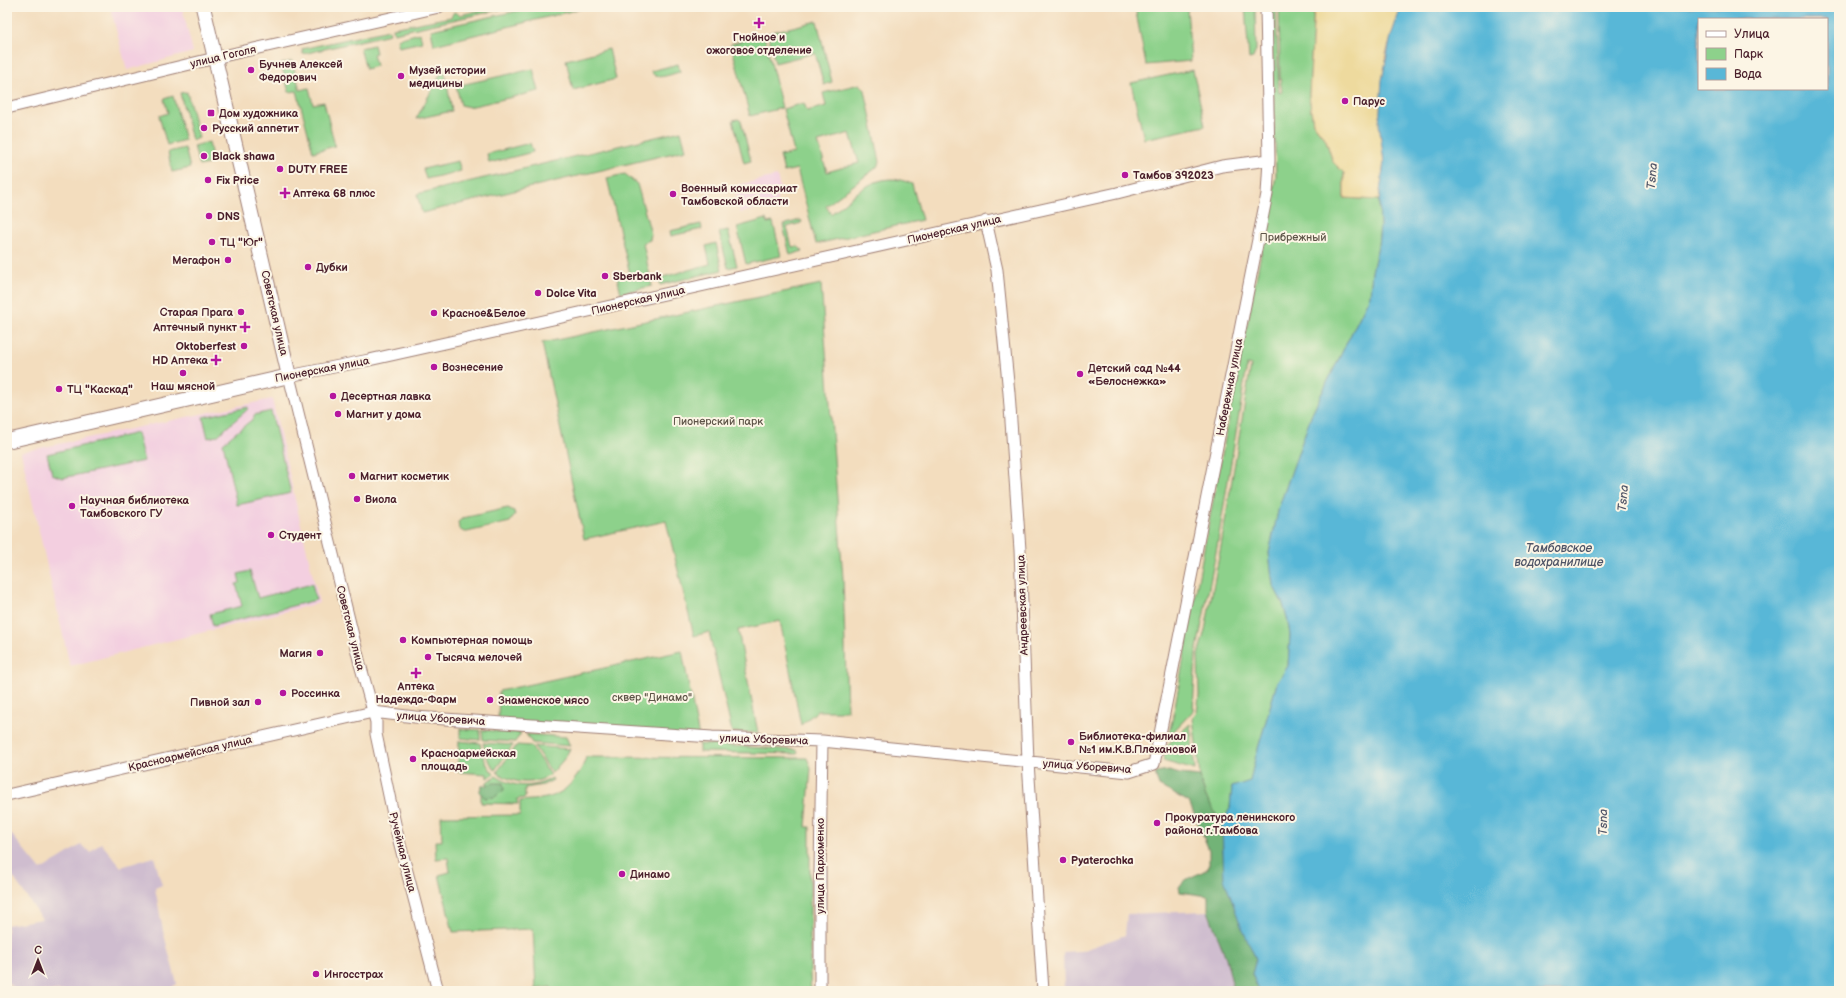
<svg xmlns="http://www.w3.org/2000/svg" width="1846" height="998" viewBox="0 0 1846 998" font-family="'Balsamiq Sans',sans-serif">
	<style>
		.built { fill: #f3cfe0 }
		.industrial { fill: #cfbdcf }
		.green { fill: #8dd18b; stroke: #6c785b; fill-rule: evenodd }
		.forest { fill: #72b377; stroke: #5e6951 }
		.sand { fill: #eeda9e; stroke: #9c7c64 }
		.water { fill: #59b7d7; stroke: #526b81; fill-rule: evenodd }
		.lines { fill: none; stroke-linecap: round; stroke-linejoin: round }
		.minor-casing { stroke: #9e7e74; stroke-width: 13 }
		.major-casing { stroke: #9e7e74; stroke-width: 16 }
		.minor { stroke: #fff; stroke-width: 11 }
		.major { stroke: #fff; stroke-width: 14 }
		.poi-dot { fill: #b5179e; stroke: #fcf5e5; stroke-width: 1.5 }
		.labels { text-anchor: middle; stroke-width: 4; stroke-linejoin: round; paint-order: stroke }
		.poi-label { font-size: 11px; font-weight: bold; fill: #4a1f2b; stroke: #fcf5e5; text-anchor: start }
		.street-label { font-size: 11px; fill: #4a1f2b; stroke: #fcf5e5 }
		.park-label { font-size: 11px; fill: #5e5448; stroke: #fcf5e5 }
		.water-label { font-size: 12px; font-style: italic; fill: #4f5467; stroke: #fcf5e5 }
	</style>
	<rect width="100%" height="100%" fill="#fcf5e5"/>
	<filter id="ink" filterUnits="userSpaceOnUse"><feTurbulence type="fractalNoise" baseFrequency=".025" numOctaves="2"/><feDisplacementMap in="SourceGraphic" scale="8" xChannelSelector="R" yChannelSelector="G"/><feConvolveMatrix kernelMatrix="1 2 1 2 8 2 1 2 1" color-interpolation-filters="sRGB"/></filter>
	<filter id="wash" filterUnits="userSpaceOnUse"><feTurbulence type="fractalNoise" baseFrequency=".012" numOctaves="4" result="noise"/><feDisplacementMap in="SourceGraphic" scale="16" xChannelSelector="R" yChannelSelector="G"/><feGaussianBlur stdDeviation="0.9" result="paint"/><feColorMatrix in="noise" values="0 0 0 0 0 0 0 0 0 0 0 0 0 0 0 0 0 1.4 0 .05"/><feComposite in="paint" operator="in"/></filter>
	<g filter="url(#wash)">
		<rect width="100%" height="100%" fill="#f3ddbe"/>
		<!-- built -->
		<path class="built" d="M 110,7 L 182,7 L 193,52 L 127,70 Z
			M 777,176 L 781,192 L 776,194 L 778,204 L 740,213 L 735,190 L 738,189 L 737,185 Z
			M 272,399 L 319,603 L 70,666 L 21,452 Z"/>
		<!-- industrial -->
		<path class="industrial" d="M 7,829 L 41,870 L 81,845 L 90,852 L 101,843 L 121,867 L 154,857 L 162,885 L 155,888 L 163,931 L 177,984 L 170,988 L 171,991 L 18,991 L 7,982 L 7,925 L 42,919 L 7,868 Z
			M 1208,911 L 1226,958 L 1234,991 L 1064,991 L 1063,952 L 1081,951 L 1125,935 L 1127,914 Z"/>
		<!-- green -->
		<path class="green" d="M 494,7 L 512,7 L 394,33 L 393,28 L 451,17 L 454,12 L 460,15 Z
			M 535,7 L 588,7 L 434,45 L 431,30 Z
			M 1135,7 L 1187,7 L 1191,61 L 1146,65 Z
			M 1245,7 L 1255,7 L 1256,50 L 1253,58 L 1249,59 Z
			M 1271,7 L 1276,7 L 1279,93 L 1282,92 L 1280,78 L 1279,7 L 1314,7 L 1309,95 L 1313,123 L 1326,140 L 1333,162 L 1344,173 L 1344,198 L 1379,200 L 1380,226 L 1378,246 L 1372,272 L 1370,296 L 1313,411 L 1279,507 L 1269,553 L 1273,585 L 1283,604 L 1288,622 L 1290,635 L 1288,666 L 1277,683 L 1255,759 L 1250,782 L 1232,787 L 1230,808 L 1222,825 L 1205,795 L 1200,776 L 1193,718 L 1197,712 L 1199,696 L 1198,655 L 1205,630 L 1221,546 L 1251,365 L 1247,364 L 1246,372 L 1217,547 L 1196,654 L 1193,711 L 1168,737 L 1173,717 L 1207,532 L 1276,176 Z
			M 817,21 L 832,82 L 824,85 L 815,53 L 775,63 L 768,33 Z
			M 389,30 L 390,34 L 303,54 L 302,49 Z
			M 420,33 L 422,42 L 399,47 L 397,39 Z
			M 764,34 L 782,108 L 750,116 L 731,44 Z
			M 374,45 L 376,53 L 373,54 L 376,66 L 366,69 L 360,48 Z
			M 609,49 L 616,79 L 573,90 L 566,60 Z
			M 292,61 L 300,90 L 309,88 L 313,104 L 324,102 L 335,146 L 313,152 L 297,91 L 289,92 L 281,64 Z
			M 678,64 L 680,72 C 670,74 656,82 651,71 Z
			M 444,68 L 452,111 L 416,119 Z
			M 533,69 L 539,91 L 469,107 L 461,105 L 456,86 Z
			M 1193,70 L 1205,126 L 1144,139 L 1131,83 Z
			M 860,84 L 865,90 L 880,162 L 876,168 L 826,206 L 831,214 C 856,194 878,168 912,184 L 922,220 L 816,244 L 797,169 L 784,172 L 780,156 L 794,153 L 783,109 L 804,103 L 807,111 L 826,106 L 823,93 ZM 850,133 L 859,163 L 827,172 L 818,142 Z
			M 187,92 L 199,138 L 192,140 L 180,93 Z
			M 173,96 L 185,140 L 167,145 L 159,116 L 168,113 L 164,99 Z
			M 738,119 L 741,121 L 751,161 L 744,163 L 733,120 Z
			M 681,131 L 686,150 L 422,213 L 417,194 Z
			M 209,142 L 213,163 L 199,166 L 194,146 Z
			M 530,143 L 533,152 L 489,163 L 487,154 Z
			M 185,148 L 190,168 L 172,172 L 168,152 Z
			M 458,161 L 461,171 L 426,179 L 423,169 Z
			M 625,174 L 637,184 L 651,234 L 650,240 L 643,243 L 652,286 L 621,293 L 617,277 L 630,274 L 607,178 Z
			M 766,219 L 767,223 L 773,222 L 781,256 L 746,264 L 737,227 Z
			M 800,220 L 802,221 L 801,223 L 787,227 L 792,247 L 797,246 L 803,251 L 790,255 L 783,225 Z
			M 701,224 L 702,229 L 671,236 L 670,231 Z
			M 728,230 L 737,266 L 728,268 L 719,232 Z
			M 716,243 L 722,270 L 660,285 L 660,280 L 663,277 L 710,264 L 706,246 Z
			M 821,284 L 843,578 L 847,711 L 817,711 L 801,725 L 780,621 L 738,630 L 758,733 L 732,732 L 709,632 L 694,636 L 666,521 L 584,539 L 542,343 Z
			M 248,407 L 248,409 L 217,436 L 208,438 L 203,417 Z
			M 271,411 L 291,493 L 237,505 L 223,443 L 254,418 L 254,415 Z
			M 137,433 L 144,461 L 62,478 L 52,474 L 47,454 Z
			M 508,508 L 514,511 L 515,515 L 510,522 L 467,532 L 464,532 L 459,529 L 458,522 L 463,518 Z
			M 250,571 L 258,598 L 312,584 L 316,600 L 213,626 L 210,614 L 242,606 L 236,584 L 240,583 L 238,574 Z
			M 682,651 L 699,737 L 498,721 L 499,691 Z
			M 1190,724 L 1195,770 L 1163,761 L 1167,745 Z
			M 460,729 L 480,730 L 480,740 L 460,738 Z
			M 482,730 L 521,733 L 515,742 L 483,740 Z
			M 526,734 L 566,737 L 570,746 L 532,743 Z
			M 459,741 L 480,743 C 482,755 485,764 494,774 L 487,778 L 487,774 L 458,772 Z
			M 483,743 L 513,745 L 495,770 L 487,758 Z
			M 699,744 L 797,750 L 798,752 L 797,754 L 699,752 Z
			M 517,745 L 531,746 L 550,775 C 533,786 513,784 497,772 Z
			M 534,746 L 570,749 L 564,759 L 552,773 Z
			M 586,757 L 807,758 L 811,768 L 806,827 L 810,827 L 810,975 L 811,991 L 551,991 L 551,987 L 536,989 L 533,929 L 453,932 L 439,875 L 450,872 L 448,858 L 436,859 L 435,841 L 442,841 L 441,816 L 520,815 L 520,801 C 528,800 537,800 546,798 C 566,794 581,775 586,757 Z
			M 496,776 C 514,788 534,789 552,778 L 553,780 L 543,785 L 525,788 L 525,798 L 517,799 L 518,804 L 481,803 L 481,793 L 486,793 L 487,782 Z"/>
		<!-- forest -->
		<path class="forest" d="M 1169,771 L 1180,774 L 1200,776 L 1205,795 L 1222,825 L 1223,851 L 1229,893 L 1256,959 L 1252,974 L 1259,991 L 1234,991 L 1226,958 L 1208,911 L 1208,896 L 1180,892 L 1179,887 C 1187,875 1200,876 1209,867 L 1209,850 L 1189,802 L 1159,786 L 1155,773 Z
			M 494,783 L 503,783 L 504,790 L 495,797 L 485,798 L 479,792 L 482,786 Z"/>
		<!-- sand -->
		<path class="sand" d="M 1314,7 L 1401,7 L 1386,54 L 1382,144 L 1384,162 L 1379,200 L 1344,198 L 1344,173 L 1333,162 L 1326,140 L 1313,123 L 1309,95 Z"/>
		<!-- water -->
		<path class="water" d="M 1401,7 L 1839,7 L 1839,991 L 1259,991 L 1252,974 L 1256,959 L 1241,926 L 1224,879 L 1222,825 L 1230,808 L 1232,787 L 1250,781 L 1255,759 L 1277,683 L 1288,666 L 1290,635 L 1288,622 L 1283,604 L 1273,585 L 1269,553 L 1279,507 L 1313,411 L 1370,296 L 1372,272 L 1378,246 L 1380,226 L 1379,200 L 1384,162 L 1379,124 L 1382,80 L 1391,36 ZM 1699,19 L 1827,19 L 1827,89 L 1699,89 Z"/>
	</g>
	<g filter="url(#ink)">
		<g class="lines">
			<defs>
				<path id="minor" d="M 7,108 L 236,53 L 439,7
					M 986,221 L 997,270 L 1009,393 L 1020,550 L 1028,762 L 1043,991
					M 7,795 L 373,712 L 415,717 L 712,737 L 822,741 L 1129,772 L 1154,764 L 1267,194 L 1269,160 L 1266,7
					M 438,991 L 397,833 L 376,734 L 376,722 L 360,664 L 289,376 L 369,360 L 1117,193 L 1222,166 L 1269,160
					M 820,991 L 820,872 L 822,741"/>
				<path id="major" d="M 7,441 L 289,376 L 203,7"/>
			</defs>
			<!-- minor casing -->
			<use href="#minor" class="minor-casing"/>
			<!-- major casing -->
			<use href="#major" class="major-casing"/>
			<!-- minor -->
			<use href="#minor" class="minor"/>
			<!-- major -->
			<use href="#major" class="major"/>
		</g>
	</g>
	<!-- markers -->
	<g class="poi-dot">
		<path d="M757 17h4v4h4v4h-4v4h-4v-4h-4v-4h4z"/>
		<circle cx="251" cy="70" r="4"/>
		<circle cx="401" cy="76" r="4"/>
		<circle cx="1345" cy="101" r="4"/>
		<rect x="207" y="109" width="8" height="8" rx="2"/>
		<circle cx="204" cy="128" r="4"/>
		<circle cx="204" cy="156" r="4"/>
		<circle cx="280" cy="169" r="4"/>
		<circle cx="1125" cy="175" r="4"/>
		<circle cx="208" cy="180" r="4"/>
		<path d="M283 187h4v4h4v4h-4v4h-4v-4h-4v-4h4z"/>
		<circle cx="673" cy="194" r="4"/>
		<circle cx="209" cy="216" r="4"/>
		<circle cx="212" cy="242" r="4"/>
		<circle cx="228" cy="260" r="4"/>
		<circle cx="308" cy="267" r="4"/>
		<circle cx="605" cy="276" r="4"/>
		<circle cx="538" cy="293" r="4"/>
		<circle cx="241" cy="312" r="4"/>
		<circle cx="434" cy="313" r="4"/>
		<path d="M243 321h4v4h4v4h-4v4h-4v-4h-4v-4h4z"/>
		<circle cx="244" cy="346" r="4"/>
		<path d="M214 354h4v4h4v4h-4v4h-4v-4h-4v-4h4z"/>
		<circle cx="434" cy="367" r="4"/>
		<circle cx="183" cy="373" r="4"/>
		<circle cx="1080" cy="374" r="4"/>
		<circle cx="59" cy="389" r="4"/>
		<circle cx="333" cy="396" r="4"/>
		<circle cx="338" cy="414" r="4"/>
		<circle cx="352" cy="476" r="4"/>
		<circle cx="357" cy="499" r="4"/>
		<circle cx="72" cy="506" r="4"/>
		<circle cx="271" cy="535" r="4"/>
		<circle cx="403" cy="640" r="4"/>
		<circle cx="320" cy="653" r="4"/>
		<circle cx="428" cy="657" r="4"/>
		<path d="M414 667h4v4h4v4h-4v4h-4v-4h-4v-4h4z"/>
		<circle cx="283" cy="693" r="4"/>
		<circle cx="490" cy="700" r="4"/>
		<circle cx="258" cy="702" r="4"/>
		<circle cx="1071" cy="742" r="4"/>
		<circle cx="413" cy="759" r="4"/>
		<circle cx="1157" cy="823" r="4"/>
		<circle cx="1063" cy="860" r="4"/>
		<circle cx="622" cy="874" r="4"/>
		<circle cx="316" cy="974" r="4"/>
	</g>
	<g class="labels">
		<!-- poi labels -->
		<g class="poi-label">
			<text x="759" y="41" text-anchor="middle">Гнойное и<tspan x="759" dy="13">ожоговое отделение</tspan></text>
			<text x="259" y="68">Бучнев Алексей<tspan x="259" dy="13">Федорович</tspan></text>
			<text x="409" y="74">Музей истории<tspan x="409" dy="13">медицины</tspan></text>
			<text x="1353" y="105">Парус</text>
			<text x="219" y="117">Дом художника</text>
			<text x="212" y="132">Русский аппетит</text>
			<text x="212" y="160">Black shawa</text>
			<text x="288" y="173">DUTY FREE</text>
			<text x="1133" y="179">Тамбов 392023</text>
			<text x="216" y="184">Fix Price</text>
			<text x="681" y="192">Военный комиссариат<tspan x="681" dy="13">Тамбовской области</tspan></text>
			<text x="293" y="197">Аптека 68 плюс</text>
			<text x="217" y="220">DNS</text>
			<text x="220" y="246">ТЦ "Юг"</text>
			<text x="220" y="264" text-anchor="end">Мегафон</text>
			<text x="316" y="271">Дубки</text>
			<text x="613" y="280">Sberbank</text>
			<text x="546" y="297">Dolce Vita</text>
			<text x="233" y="316" text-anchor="end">Старая Прага</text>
			<text x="442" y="317">Красное&amp;Белое</text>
			<text x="237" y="331" text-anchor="end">Аптечный пункт</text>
			<text x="236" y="350" text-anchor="end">Oktoberfest</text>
			<text x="208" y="364" text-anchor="end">HD Аптека</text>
			<text x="442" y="371">Вознесение</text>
			<text x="1088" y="372">Детский сад №44<tspan x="1088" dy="13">«Белоснежка»</tspan></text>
			<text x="183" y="390" text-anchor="middle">Наш мясной</text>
			<text x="67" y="393">ТЦ "Каскад"</text>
			<text x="341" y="400">Десертная лавка</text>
			<text x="346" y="418">Магнит у дома</text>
			<text x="360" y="480">Магнит косметик</text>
			<text x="365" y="503">Виола</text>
			<text x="80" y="504">Научная библиотека<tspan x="80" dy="13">Тамбовского ГУ</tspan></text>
			<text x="279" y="539">Студент</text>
			<text x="411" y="644">Компьютерная помощь</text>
			<text x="312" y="657" text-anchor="end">Магия</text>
			<text x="436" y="661">Тысяча мелочей</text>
			<text x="416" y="690" text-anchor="middle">Аптека<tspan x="416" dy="13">Надежда-Фарм</tspan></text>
			<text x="291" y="697">Россинка</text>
			<text x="498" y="704">Знаменское мясо</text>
			<text x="250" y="706" text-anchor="end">Пивной зал</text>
			<text x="1079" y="740">Библиотека-филиал<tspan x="1079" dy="13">№1 им.К.В.Плехановой</tspan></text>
			<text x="421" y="757">Красноармейская<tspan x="421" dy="13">площадь</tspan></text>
			<text x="1165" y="821">Прокуратура ленинского<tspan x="1165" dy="13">района г.Тамбова</tspan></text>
			<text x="1071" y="864">Pyaterochka</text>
			<text x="630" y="878">Динамо</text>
			<text x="324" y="978">Ингосстрах</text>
		</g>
		<!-- street labels -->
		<g class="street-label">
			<text transform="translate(223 56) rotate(-13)" y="4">улица Гоголя</text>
			<text transform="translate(954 229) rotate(-13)" y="4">Пионерская улица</text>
			<text transform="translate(638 300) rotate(-13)" y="4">Пионерская улица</text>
			<text transform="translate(275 313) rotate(77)" y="4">Советская улица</text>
			<text transform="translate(322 369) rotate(-11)" y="4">Пионерская улица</text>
			<text transform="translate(1229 387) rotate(-79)" y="4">Набережная улица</text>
			<text transform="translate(1022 605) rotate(-92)" y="4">Андреевская улица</text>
			<text transform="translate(351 628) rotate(76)" y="4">Советская улица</text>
			<text transform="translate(441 718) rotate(4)" y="4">улица Уборевича</text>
			<text transform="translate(764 739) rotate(2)" y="4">улица Уборевича</text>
			<text transform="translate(190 753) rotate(-13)" y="4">Красноармейская улица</text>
			<text transform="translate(1087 766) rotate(4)" y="4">улица Уборевича</text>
			<text transform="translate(403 852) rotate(76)" y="4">Ручейная улица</text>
			<text transform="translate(820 866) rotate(-90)" y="4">улица Пархоменко</text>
		</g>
		<!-- park labels -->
		<g class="park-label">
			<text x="1293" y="241">Прибрежный</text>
			<text x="718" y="425">Пионерский парк</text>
			<text x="652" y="701">сквер "Динамо"</text>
		</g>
		<!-- water labels -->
		<g class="water-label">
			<text transform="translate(1652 176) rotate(-85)" y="4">Tsna</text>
			<text transform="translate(1623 498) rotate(-85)" y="4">Tsna</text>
			<text x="1559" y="552">Тамбовское<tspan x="1559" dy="14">водохранилище</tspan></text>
			<text transform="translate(1603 822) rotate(-89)" y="4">Tsna</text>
		</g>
	</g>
	<!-- margin -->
	<rect width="1846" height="998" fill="none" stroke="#fcf5e5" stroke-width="24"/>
	<!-- legend -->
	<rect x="1698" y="18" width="130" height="72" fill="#fcf5e5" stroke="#b59f9b"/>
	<rect x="1706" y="31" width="20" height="6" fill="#ffffff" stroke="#b59f9b"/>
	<text x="1734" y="38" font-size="12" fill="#4a1f2b">Улица</text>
	<rect x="1706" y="48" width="20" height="12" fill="#8dd18b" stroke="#b59f9b"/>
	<text x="1734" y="58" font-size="12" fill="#4a1f2b">Парк</text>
	<rect x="1706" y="68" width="20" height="12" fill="#59b7d7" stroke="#b59f9b"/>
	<text x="1734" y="78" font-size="12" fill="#4a1f2b">Вода</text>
	<!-- north arrow -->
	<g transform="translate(38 960)" stroke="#fcf5e5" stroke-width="3" paint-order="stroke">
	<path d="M0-3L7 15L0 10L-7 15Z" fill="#4a1f2b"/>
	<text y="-6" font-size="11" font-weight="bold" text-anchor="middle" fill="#4a1f2b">С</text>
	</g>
</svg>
